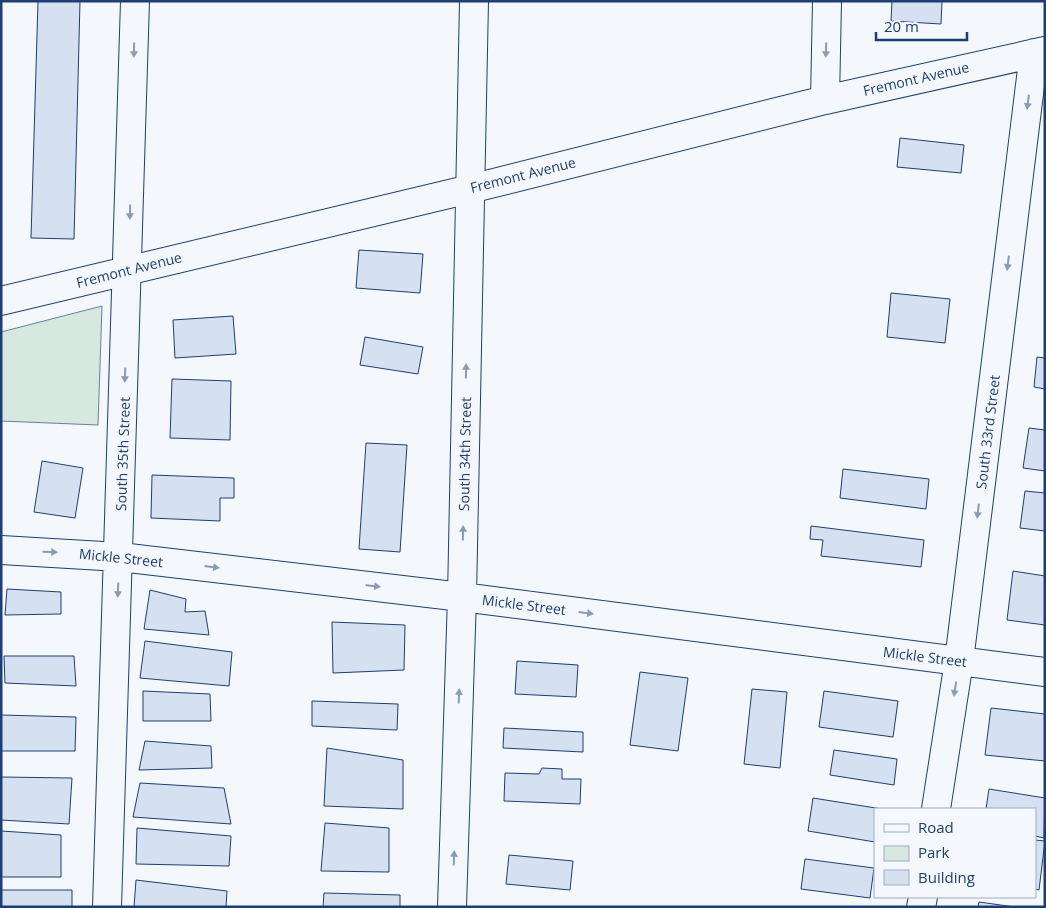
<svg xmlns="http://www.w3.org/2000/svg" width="1046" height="908" viewBox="0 0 1046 908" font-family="'Open Sans',sans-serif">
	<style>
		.green { fill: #d7e8df; stroke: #687fa3 }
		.building { fill: #d5e0f0; stroke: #1d3f73 }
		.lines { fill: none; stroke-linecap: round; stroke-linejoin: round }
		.street-casing { stroke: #1d3f73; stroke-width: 30 }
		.street { stroke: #f4f7fb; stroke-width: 28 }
		.oneway { fill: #889bb7 }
		.labels { text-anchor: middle; stroke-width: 4; stroke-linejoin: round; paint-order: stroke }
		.street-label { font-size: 14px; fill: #1d3f73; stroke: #f4f7fb }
	</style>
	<rect width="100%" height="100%" fill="#f4f7fb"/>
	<!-- green -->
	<path class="green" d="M 102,306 L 98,425 L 1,421 L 1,332 Z"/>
	<!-- building -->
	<path class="building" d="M 38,1 L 80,1 L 74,239 L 31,238 Z
		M 892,1 L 942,1 L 941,24 L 891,21 Z
		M 900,138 L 964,145 L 961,173 L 897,167 Z
		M 359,250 L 423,254 L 420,293 L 356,288 Z
		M 891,293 L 950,299 L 945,343 L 887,337 Z
		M 233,316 L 236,354 L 175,358 L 173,320 Z
		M 365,337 L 423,347 L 418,374 L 360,365 Z
		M 1037,357 L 1045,358 L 1045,389 L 1034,387 Z
		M 172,379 L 231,381 L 230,440 L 170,438 Z
		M 1029,428 L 1045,430 L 1045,471 L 1023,468 Z
		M 366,443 L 407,445 L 400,552 L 359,549 Z
		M 42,461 L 83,468 L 75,518 L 34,512 Z
		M 843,469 L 929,479 L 926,509 L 840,498 Z
		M 152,475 L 234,478 L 234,498 L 220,498 L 220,521 L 151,518 Z
		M 1025,491 L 1045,493 L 1045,531 L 1020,528 Z
		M 811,526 L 924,540 L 921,567 L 821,556 L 823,540 L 810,539 Z
		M 1013,571 L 1045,576 L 1045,625 L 1007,620 Z
		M 7,589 L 61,592 L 61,614 L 5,615 Z
		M 150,590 L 186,599 L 185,612 L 205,611 L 209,635 L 144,629 Z
		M 332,622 L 405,625 L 404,670 L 333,673 Z
		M 145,641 L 232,652 L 229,686 L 140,678 Z
		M 4,656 L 74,656 L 76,686 L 5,683 Z
		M 517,661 L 578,665 L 576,697 L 515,694 Z
		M 640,672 L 688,678 L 678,751 L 630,745 Z
		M 752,689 L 787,692 L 780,768 L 744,764 Z
		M 143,691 L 210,694 L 211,721 L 143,721 Z
		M 824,691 L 898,701 L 893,737 L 819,727 Z
		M 312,701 L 398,704 L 397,730 L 312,726 Z
		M 991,708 L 1045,714 L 1045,761 L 985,755 Z
		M 1,715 L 76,717 L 75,751 L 1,751 Z
		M 504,728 L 583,732 L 583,752 L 503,748 Z
		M 145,741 L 211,746 L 212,768 L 139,770 Z
		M 327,748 L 403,760 L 403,809 L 324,806 Z
		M 834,750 L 897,759 L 894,785 L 830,775 Z
		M 542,768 L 562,769 L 562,779 L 581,779 L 580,804 L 504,801 L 505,773 L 539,774 Z
		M 1,777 L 72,778 L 69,824 L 1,820 Z
		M 140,783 L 224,788 L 231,824 L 133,817 Z
		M 989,789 L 1045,798 L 1044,838 L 1035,836 L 1035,809 L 986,809 Z
		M 813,798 L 882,809 L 875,809 L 875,842 L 808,831 Z
		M 325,823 L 389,828 L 389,872 L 321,871 Z
		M 137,828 L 231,836 L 229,866 L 136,864 Z
		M 1,831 L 61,835 L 61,877 L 1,877 Z
		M 1035,840 L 1045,841 L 1039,890 L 1035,889 Z
		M 509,855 L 573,861 L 570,890 L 506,884 Z
		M 805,859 L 874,868 L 870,898 L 801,889 Z
		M 136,880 L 227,891 L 226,907 L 134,907 Z
		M 1,890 L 72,890 L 72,907 L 1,907 Z
		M 324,893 L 400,895 L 400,907 L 323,907 Z
		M 979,902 L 1015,907 L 978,907 Z"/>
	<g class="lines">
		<defs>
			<path id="street" d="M 825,100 L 827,1
				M 1,301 L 470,189 L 825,100 L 1045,51
				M 1,550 L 120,557 L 462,597 L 1045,672
				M 936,809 L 959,661 L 1034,53
				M 107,907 L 135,1
				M 452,907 L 462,597 L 474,1
				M 921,907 L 923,897"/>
		</defs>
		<!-- street casing -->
		<use href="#street" class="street-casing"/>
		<!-- street -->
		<use href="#street" class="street"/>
	</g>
	<!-- one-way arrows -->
	<defs><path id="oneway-solid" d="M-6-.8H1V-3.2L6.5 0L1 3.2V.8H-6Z" transform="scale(1.25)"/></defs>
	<g class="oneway">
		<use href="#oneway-solid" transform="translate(134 50) rotate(91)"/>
		<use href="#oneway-solid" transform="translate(826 50) rotate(92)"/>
		<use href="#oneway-solid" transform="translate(1028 102) rotate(97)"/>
		<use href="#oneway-solid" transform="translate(130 212) rotate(91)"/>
		<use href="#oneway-solid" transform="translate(1008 263) rotate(97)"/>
		<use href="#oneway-solid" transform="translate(466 371) rotate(-89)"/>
		<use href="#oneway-solid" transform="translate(125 375) rotate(92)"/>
		<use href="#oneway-solid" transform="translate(978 511) rotate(97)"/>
		<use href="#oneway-solid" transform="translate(463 533) rotate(-89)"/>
		<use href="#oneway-solid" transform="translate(50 552) rotate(1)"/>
		<use href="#oneway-solid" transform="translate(212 567) rotate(7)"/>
		<use href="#oneway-solid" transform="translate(373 586) rotate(7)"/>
		<use href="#oneway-solid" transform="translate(118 590) rotate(92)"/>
		<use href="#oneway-solid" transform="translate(586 613) rotate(7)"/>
		<use href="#oneway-solid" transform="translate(955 689) rotate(99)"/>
		<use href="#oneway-solid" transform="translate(459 696) rotate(-88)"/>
		<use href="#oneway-solid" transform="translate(454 858) rotate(-88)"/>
	</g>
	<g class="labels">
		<!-- street labels -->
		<g class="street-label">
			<text transform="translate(916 79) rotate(-13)" y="5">Fremont Avenue</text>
			<text transform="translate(523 175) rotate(-14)" y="5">Fremont Avenue</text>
			<text transform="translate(129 270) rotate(-14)" y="5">Fremont Avenue</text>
			<text transform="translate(988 432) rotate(-83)" y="5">South 33rd Street</text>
			<text transform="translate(123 454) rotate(-88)" y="5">South 35th Street</text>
			<text transform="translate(465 454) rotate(-89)" y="5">South 34th Street</text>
			<text transform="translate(121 558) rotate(6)" y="5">Mickle Street</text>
			<text transform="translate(524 605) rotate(7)" y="5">Mickle Street</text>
			<text transform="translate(925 657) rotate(7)" y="5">Mickle Street</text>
		</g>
	</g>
	<!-- border -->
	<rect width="1046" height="908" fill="none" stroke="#1d3f73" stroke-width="5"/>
	<!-- legend -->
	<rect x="874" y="808" width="162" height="90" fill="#f4f7fb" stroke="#9eadc5"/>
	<rect x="884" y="824" width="25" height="8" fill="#f4f7fb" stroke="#9eadc5"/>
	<text x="918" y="833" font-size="15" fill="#1d3f73">Road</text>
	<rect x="884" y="846" width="25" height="15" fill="#d7e8df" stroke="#9eadc5"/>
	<text x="918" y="858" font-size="15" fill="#1d3f73">Park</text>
	<rect x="884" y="870" width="25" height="15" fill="#d5e0f0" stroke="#9eadc5"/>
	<text x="918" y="883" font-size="15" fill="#1d3f73">Building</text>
	<!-- scale -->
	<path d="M876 32v8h91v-8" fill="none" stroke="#1d3f73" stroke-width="2.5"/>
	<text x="884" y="32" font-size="15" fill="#1d3f73" stroke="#f4f7fb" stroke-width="4" paint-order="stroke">20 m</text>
</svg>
